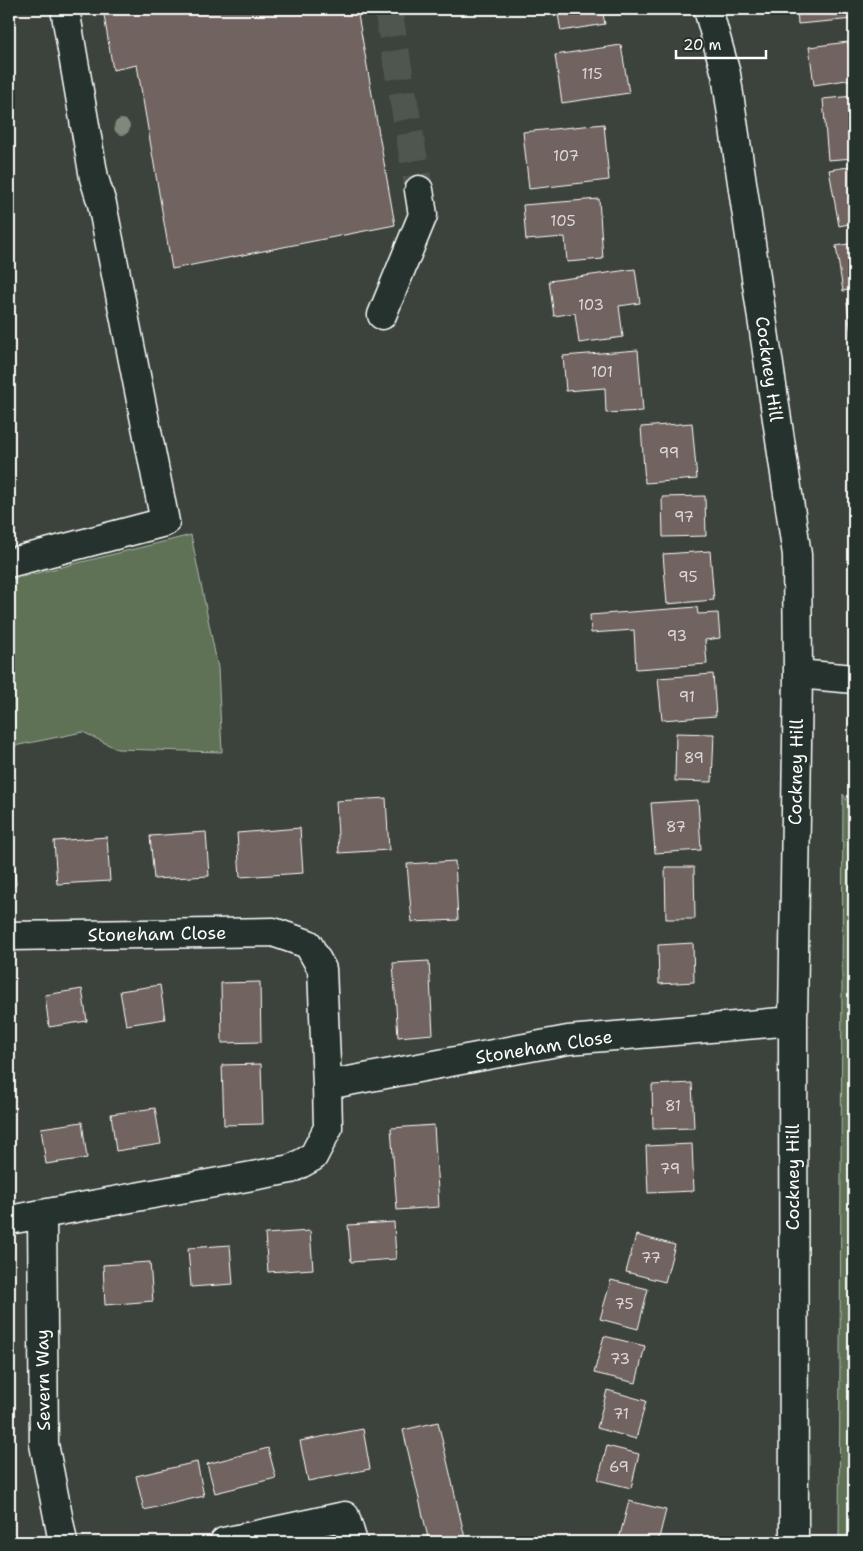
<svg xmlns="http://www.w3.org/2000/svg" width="863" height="1551" viewBox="0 0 863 1551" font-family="'Shantell Sans',sans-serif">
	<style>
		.green { fill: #5e7256; stroke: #aeb8aa }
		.building { fill: #71645f; stroke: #fff }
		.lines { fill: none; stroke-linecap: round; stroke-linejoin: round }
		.minor-tunnel { stroke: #505550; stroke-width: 28; stroke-dasharray: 28 14; stroke-linecap: butt }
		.minor-casing { stroke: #fff; stroke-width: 31 }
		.minor { stroke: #26332d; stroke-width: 28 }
		.tree { fill: #80877d }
		.labels { text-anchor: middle; stroke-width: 4; stroke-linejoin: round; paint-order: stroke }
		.number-label { font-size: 15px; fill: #dcd8d7 }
		.street-label { font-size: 18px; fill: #fff; stroke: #26332d }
	</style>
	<rect width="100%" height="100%" fill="#3c423c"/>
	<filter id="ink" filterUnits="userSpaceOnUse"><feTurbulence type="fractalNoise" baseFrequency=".02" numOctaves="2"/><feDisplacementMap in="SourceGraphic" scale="10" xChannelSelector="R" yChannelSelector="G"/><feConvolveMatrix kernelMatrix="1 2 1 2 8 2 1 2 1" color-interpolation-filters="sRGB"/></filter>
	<g filter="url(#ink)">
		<!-- green -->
		<path class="green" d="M 191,535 L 218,668 L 222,752 L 117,749 L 83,732 L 9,747 L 9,580 Z
			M 843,794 L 854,811 L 854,1542 L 839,1542 Z"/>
		<!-- building -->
		<path class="building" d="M 103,9 L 357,9 L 395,225 L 172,269 L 137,65 L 113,70 Z
			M 557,9 L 602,9 L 605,24 L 561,31 Z
			M 797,9 L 854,9 L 854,19 L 798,24 Z
			M 848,42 L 853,79 L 814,85 L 809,47 Z
			M 621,45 L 629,93 L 562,103 L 555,55 Z
			M 853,96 L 854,158 L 828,160 L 823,99 Z
			M 604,124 L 609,180 L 529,189 L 523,132 Z
			M 854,166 L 854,223 L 839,226 L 829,170 Z
			M 599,199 L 603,259 L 567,262 L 565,237 L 526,240 L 523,205 Z
			M 854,243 L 854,289 L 843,291 L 836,246 Z
			M 635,269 L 640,303 L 619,306 L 623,337 L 579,343 L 575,313 L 554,316 L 549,281 Z
			M 854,302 L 854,350 L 853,350 L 847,303 Z
			M 638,350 L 643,411 L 606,413 L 605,388 L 566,391 L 563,356 Z
			M 692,423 L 697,479 L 645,483 L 641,427 Z
			M 705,496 L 706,536 L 663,537 L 662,497 Z
			M 710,551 L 714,600 L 667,604 L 663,554 Z
			M 697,607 L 698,614 L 718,613 L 720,638 L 705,640 L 707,664 L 636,669 L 634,630 L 591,633 L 590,615 Z
			M 713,674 L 716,716 L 662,720 L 658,678 Z
			M 676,733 L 714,734 L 712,782 L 675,781 Z
			M 386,798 L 389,850 L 339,853 L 336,801 Z
			M 698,800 L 701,850 L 655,853 L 651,803 Z
			M 300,828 L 303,873 L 240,877 L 237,833 Z
			M 206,832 L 209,876 L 154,879 L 150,836 Z
			M 107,837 L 110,881 L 57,884 L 54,841 Z
			M 9,839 L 13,839 L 16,885 L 9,886 Z
			M 455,861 L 458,920 L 412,922 L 407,864 Z
			M 665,867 L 694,867 L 695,919 L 666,919 Z
			M 693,943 L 694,982 L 659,984 L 658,945 Z
			M 429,961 L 433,1034 L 398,1037 L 393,963 Z
			M 260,982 L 261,1042 L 222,1043 L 221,983 Z
			M 160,985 L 165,1019 L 126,1025 L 120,991 Z
			M 82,989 L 87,1021 L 49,1027 L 45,995 Z
			M 261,1064 L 263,1124 L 224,1125 L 222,1065 Z
			M 692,1083 L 694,1128 L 653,1129 L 652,1085 Z
			M 155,1108 L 161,1144 L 116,1151 L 111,1114 Z
			M 82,1122 L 87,1158 L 46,1164 L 41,1128 Z
			M 434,1125 L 439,1207 L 397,1210 L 391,1128 Z
			M 692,1144 L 694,1191 L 648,1193 L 646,1146 Z
			M 394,1222 L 396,1259 L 351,1262 L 348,1225 Z
			M 310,1231 L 313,1269 L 268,1272 L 265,1234 Z
			M 636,1235 L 675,1245 L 665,1282 L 626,1272 Z
			M 230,1245 L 233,1284 L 191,1287 L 188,1248 Z
			M 150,1262 L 153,1301 L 105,1305 L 103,1265 Z
			M 611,1280 L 648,1289 L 638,1329 L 600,1319 Z
			M 604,1336 L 645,1346 L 636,1383 L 594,1373 Z
			M 607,1390 L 646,1401 L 636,1439 L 597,1428 Z
			M 438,1422 L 466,1542 L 429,1542 L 403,1430 Z
			M 363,1429 L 370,1469 L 308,1481 L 300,1441 Z
			M 607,1446 L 639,1454 L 631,1488 L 598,1480 Z
			M 268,1448 L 276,1478 L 215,1493 L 207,1464 Z
			M 197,1462 L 204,1496 L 144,1510 L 136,1476 Z
			M 629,1501 L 666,1510 L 658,1542 L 632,1542 L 619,1539 Z"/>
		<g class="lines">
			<!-- minor-tunnel -->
			<path class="minor-tunnel" d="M 388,9 L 419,190"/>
			<defs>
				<path id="minor" d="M 708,9 L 726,74 L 797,555 L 798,674 L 793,1021 L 794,1542
					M 382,315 L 423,215 L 419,190
					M 9,563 L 165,522 L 102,204 L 94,178 L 65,9
					M 798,674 L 854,679
					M 9,936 L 273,932 L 308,944 L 322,969 L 327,1085
					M 42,1215 L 44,1444 L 63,1542
					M 9,1220 L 291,1169 L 313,1157 L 328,1128 L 327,1085 L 568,1040 L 793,1021
					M 224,1542 L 345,1516 L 353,1542"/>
			</defs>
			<!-- minor casing -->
			<use href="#minor" class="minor-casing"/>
			<!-- minor -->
			<use href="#minor" class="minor"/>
		</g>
		<!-- trees -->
		<circle class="tree" cx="122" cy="127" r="8"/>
	</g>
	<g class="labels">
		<!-- number labels -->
		<g class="number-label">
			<text x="592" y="79">115</text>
			<text x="566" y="161">107</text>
			<text x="563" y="226">105</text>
			<text x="591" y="310">103</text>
			<text x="602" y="377">101</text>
			<text x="669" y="458">99</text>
			<text x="684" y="522">97</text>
			<text x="688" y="582">95</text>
			<text x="677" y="641">93</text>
			<text x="687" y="702">91</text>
			<text x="694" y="763">89</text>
			<text x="676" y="832">87</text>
			<text x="673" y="1111">81</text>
			<text x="670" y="1174">79</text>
			<text x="651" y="1263">77</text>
			<text x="624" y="1309">75</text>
			<text x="620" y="1364">73</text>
			<text x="621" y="1419">71</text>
			<text x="619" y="1472">69</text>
		</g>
		<!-- street labels -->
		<g class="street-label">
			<text transform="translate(769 369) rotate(82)" y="6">Cockney Hill</text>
			<text transform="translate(796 772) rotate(-89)" y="6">Cockney Hill</text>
			<text transform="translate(157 934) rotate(-1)" y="6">Stoneham Close</text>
			<text transform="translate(544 1047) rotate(-9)" y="6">Stoneham Close</text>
			<text transform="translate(793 1177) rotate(-90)" y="6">Cockney Hill</text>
			<text transform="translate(43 1380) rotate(-91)" y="6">Severn Way</text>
		</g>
	</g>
	<!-- margin -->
	<rect width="863" height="1551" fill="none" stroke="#26332d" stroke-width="30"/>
	<rect x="15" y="15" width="833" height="1521" fill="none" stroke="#fff" stroke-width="2" filter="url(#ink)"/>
	<!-- scale -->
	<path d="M676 50v8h90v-8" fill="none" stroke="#ffffff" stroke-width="2.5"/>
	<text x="683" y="50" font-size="15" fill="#ffffff" stroke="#26332d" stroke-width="4" paint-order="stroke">20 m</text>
</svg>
